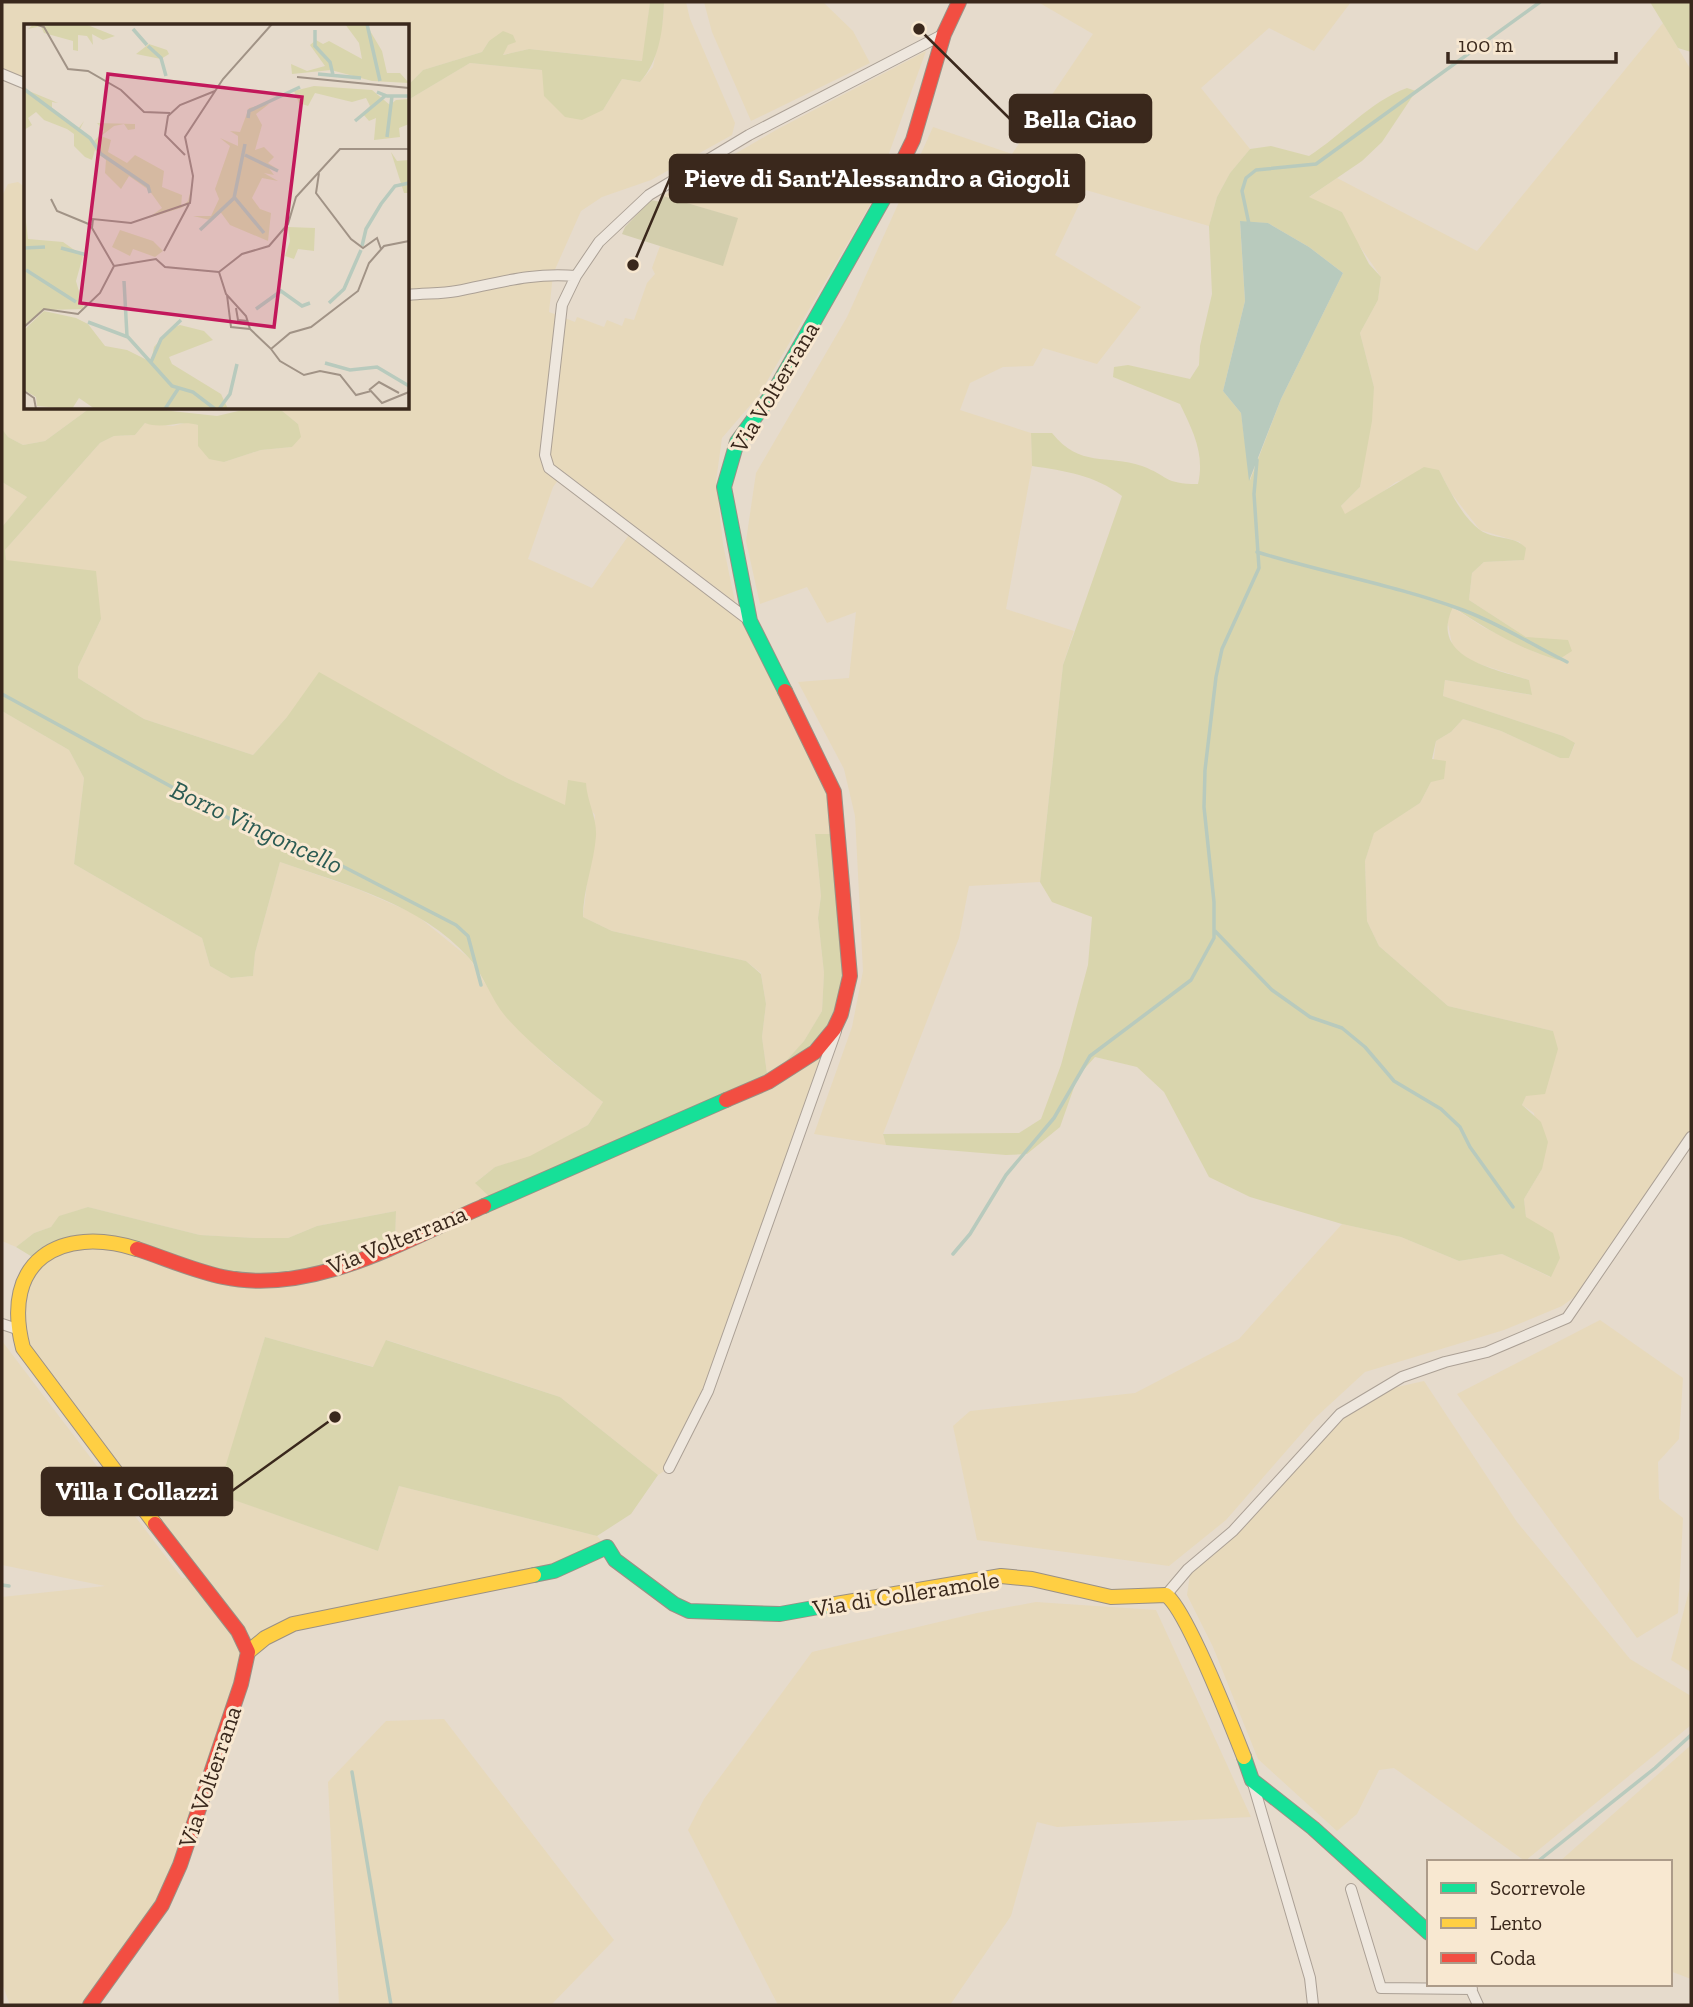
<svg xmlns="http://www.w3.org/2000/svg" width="1693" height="2007" viewBox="0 0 1693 2007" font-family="'Zilla Slab',serif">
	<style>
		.farmland { fill: #e7d9bb }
		.green { fill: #d9d5ad; fill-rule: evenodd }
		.cemetery { fill: #d3cead }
		.water { fill: #b8cabd }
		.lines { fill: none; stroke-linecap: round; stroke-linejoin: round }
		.stream { stroke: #b8cabd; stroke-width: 3.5 }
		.street-casing { stroke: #aba095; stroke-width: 12 }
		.fast-casing { stroke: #9a9085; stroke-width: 16 }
		.slow-casing { stroke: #9a9085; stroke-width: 16 }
		.jam-casing { stroke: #9a9085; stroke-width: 16 }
		.street { stroke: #eee7de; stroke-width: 10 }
		.fast { stroke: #16e098; stroke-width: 14 }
		.slow { stroke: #ffcf43; stroke-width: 14 }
		.jam { stroke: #f24e42; stroke-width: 14 }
		.labels { text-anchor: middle; stroke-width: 6; stroke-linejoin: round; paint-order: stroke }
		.street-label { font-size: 24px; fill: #3a281c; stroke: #f8e8d1 }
		.water-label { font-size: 26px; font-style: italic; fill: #2b5b53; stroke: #f8e8d1 }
		.inset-river { fill: none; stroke: #b8cabd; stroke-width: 3.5 }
		.inset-road { fill: none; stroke: #a19386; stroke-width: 2 }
		.view { fill: #c2185b; fill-opacity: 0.15; stroke: #c2185b; stroke-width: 3.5 }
		.inset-edge { fill: none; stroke: #3a281c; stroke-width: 3.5 }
		.leader { fill: none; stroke: #3a281c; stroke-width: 2.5 }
		.callout-dot { fill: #3a281c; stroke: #f8e8d1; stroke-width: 2.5 }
		.callout { fill: #3a281c; stroke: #3a281c; stroke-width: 2.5 }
		.callout-label { font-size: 26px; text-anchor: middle; font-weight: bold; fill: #fff }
	</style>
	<rect width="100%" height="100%" fill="#e6dbcc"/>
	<!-- farmland -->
	<path class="farmland" d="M 2,2 L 650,2 L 643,61 L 529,49 L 502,55 L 508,45 L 489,41 L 482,52 L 423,70 L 408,85 L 408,26 L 26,26 L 26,84 L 2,74 Z
		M 664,2 L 686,2 L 690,19 L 735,123 L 732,135 L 651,180 L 602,197 L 581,211 L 553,274 L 549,312 L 575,322 L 577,317 L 604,327 L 607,320 L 622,326 L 625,318 L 634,320 L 647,283 L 655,274 L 652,268 L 660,246 L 723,265 L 737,218 L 663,196 L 776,130 L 926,51 L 871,203 L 759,395 L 722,438 L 716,481 L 723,544 L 735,602 L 564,472 L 553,487 L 528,559 L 592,588 L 631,532 L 750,621 L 824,764 L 840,834 L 815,835 L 821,896 L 818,918 L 824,973 L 822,1011 L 804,1041 L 770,1080 L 837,1029 L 708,1391 L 669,1468 L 658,1475 L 560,1397 L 387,1340 L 374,1367 L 265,1337 L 218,1494 L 378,1551 L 399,1486 L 597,1536 L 607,1547 L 554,1571 L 293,1624 L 248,1652 L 180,1865 L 90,2005 L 10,2005 L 2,1983 L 2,1597 L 105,1586 L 2,1565 L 2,1341 L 182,1578 L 193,1577 L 14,1328 L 22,1270 L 65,1244 L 395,1244 L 396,1211 L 317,1226 L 288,1238 L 255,1238 L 200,1235 L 88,1207 L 60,1216 L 51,1227 L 34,1233 L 16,1247 L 2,1241 L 2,711 L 69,750 L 84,778 L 74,864 L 202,938 L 210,966 L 231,978 L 253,976 L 255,953 L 280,862 L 355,888 L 415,914 L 469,958 L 505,1015 L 551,1061 L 603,1102 L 588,1125 L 530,1157 L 495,1167 L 476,1182 L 494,1200 L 768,1081 L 762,1037 L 766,1004 L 761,973 L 746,961 L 612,931 L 583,917 L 595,815 L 568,780 L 566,806 L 507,778 L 427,733 L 287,717 L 253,755 L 144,719 L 78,678 L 78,667 L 101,619 L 6,560 L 5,550 L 100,443 L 114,436 L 135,435 L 145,423 L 173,426 L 188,422 L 198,425 L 224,462 L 261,450 L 292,447 L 298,424 L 281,410 L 264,408 L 408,408 L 408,100 L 470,63 L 542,70 L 603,110 L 622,79 L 640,82 L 653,67 L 663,20 Z
		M 704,2 L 823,2 L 853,31 L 870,63 L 751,121 L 712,32 Z
		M 1038,2 L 1351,2 L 1314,51 L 1269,28 L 1201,88 L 1250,149 L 1230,173 L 1217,197 L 1209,226 L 1086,190 L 1055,255 L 1141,307 L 1097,364 L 1043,348 L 1033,366 L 1003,367 L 970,383 L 960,410 L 1031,433 L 1032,466 L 1006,609 L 1074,631 L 1063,665 L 1040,882 L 969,886 L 959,938 L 883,1134 L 886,1145 L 814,1134 L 852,1027 L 863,971 L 855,816 L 844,769 L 798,682 L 849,678 L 856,612 L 827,623 L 807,587 L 760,604 L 746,541 L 756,473 L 847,317 L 933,127 L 1012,154 L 1093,34 Z
		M 1663,23 L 1691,70 L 1691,1137 L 1591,1285 L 1562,1306 L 1504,1330 L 1365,1372 L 1315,1418 L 1226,1520 L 1169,1566 L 977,1540 L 953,1426 L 970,1411 L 1135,1393 L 1239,1339 L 1342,1224 L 1401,1237 L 1459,1261 L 1502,1254 L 1550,1277 L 1526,1217 L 1524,1199 L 1542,1169 L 1534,1113 L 1522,1105 L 1553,1031 L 1448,1006 L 1379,946 L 1367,921 L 1365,861 L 1374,832 L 1420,803 L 1431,782 L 1436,741 L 1451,732 L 1463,719 L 1501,731 L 1560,758 L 1569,758 L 1575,744 L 1563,736 L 1443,696 L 1445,680 L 1531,695 L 1529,680 L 1464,659 L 1452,644 L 1447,619 L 1452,607 L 1483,627 L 1539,654 L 1526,637 L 1469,600 L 1472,573 L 1484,562 L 1524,560 L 1520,542 L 1480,530 L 1451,493 L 1439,470 L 1396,482 L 1362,507 L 1344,515 L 1341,506 L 1360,487 L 1374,387 L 1360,333 L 1378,300 L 1381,277 L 1352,235 L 1342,212 L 1308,198 L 1337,178 L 1477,251 Z
		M 18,182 L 26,188 L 26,408 L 90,408 L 45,441 L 23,445 L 8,437 L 2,429 L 2,196 L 8,184 Z
		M 2,482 L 27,497 L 2,527 Z
		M 1600,1320 L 1683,1378 L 1679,1439 L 1658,1462 L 1659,1499 L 1683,1518 L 1678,1613 L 1637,1638 L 1457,1394 Z
		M 1424,1381 L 1517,1522 L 1630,1659 L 1691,1696 L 1691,1725 L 1525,1861 L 1394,1768 L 1379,1770 L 1357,1814 L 1337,1831 L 1258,1759 L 1213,1647 L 1187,1595 L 1190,1574 L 1345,1417 L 1393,1388 Z
		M 1691,1583 L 1691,1672 L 1671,1660 Z
		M 1036,1602 L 1156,1610 L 1251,1817 L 1057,1827 L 1037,1822 L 1011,1916 L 950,2005 L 778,2005 L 688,1830 L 704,1799 L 812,1652 L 977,1613 Z
		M 444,1719 L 614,1940 L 551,2005 L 339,2005 L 328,1782 L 386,1721 Z
		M 1691,1745 L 1691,1979 L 1670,1971 L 1670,1862 L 1559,1862 Z"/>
	<!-- green -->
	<path class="green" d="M 650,2 L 664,2 C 663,31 659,61 640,82 L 622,79 L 603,110 L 582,120 L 565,117 L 544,96 L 542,70 L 470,63 L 408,100 L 408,85 L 423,70 L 482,52 L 489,41 L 503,31 L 513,35 L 516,42 L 508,45 L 503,55 L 529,49 L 642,61 Z
		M 1650,2 L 1691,2 L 1691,52 L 1678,48 Z
		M 1407,88 L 1416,91 L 1382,142 L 1362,161 L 1309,197 L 1342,212 L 1369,264 L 1381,277 L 1378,300 L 1360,333 L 1374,387 L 1372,421 L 1360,487 L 1341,506 L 1345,514 L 1424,467 L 1439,470 C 1449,489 1462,517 1480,530 C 1494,540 1514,535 1526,548 L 1524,560 L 1484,562 L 1472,573 L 1469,600 L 1526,637 L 1568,640 L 1572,651 L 1558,660 C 1520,649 1486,629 1453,607 C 1428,658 1495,669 1529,680 L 1532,695 L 1445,680 L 1443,696 L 1563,736 L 1575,743 L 1569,758 L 1560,758 L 1501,731 L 1463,719 L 1451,732 L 1436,741 L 1432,759 L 1446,761 L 1444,779 L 1431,782 L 1420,803 L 1374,833 L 1365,861 L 1367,921 L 1379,946 L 1448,1006 L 1553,1031 L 1558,1049 L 1545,1094 L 1526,1096 L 1522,1105 L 1541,1122 L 1548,1142 L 1542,1169 L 1524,1199 L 1526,1217 L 1553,1233 L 1560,1258 L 1551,1277 L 1502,1254 L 1459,1261 L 1401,1237 L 1342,1224 L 1250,1197 L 1209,1177 L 1164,1092 L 1137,1067 L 1095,1057 L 1078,1076 L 1060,1127 L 1027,1154 L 1006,1155 L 886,1145 L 883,1134 L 1019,1133 L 1041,1119 L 1061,1065 L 1088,965 L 1092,917 L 1052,902 L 1040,882 L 1063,665 L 1122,496 C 1095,475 1065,471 1032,466 L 1031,433 L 1052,433 C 1080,468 1106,454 1142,466 C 1169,476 1163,484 1198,484 C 1205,454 1193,431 1180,404 L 1113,377 L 1114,367 L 1128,365 L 1190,379 L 1199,365 L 1200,346 L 1212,294 L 1209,226 L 1217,197 L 1230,173 L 1250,149 L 1271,146 L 1309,156 C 1342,135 1369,102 1407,88 ZM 1240,222 L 1268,223 L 1309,247 L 1343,273 L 1281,399 L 1250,480 L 1241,413 L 1223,391 L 1245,301 Z
		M 90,408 L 144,408 L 217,416 L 251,408 L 281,410 L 298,424 L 301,437 L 292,447 L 261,450 L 224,462 L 209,459 L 198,446 L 198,425 C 180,419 164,430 145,423 L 135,435 L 114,436 L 100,443 L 5,550 L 6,560 L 96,571 L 101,619 L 78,667 L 78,678 L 144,719 L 253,755 L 287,717 L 319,672 L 507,778 L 565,805 L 568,780 L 586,783 C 587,802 597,817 596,836 C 594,864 583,889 583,917 L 612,931 L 746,961 L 761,974 L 766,1004 L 762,1037 L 768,1081 L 804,1041 L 822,1011 L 824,973 L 818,918 L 821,896 L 815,834 L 840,834 C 846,885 862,983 837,1028 C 808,1078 706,1109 655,1131 C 601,1154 548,1177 494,1201 L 475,1183 L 495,1167 L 530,1156 L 588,1125 L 603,1102 C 569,1075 535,1049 506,1017 C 491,1000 484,975 469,958 C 421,904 346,885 280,862 L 255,953 L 253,976 L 231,978 L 210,966 L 202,938 L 74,864 L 84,778 L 69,750 L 2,711 L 2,527 L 27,497 L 2,482 L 2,429 L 8,437 L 23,445 L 45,441 Z
		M 88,1207 L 200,1235 L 255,1238 L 288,1238 L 317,1226 L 396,1211 L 395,1243 L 350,1264 L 252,1280 L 91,1241 L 34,1258 L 16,1247 L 34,1233 L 51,1227 L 59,1216 Z
		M 265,1337 L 373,1367 L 386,1340 L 560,1397 L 658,1475 L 631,1514 L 597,1536 L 399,1486 L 378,1551 L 217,1494 Z"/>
	<!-- cemetery -->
	<path class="cemetery" d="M 663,196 L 738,218 L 723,266 L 622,234 L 625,227 L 651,200 L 661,202 Z"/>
	<!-- water -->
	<path class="water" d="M 1240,221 L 1268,223 L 1309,247 L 1343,273 L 1281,399 L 1249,481 L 1241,413 L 1223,391 L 1245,301 Z"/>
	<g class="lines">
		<!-- stream -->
		<path class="stream" d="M 1249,224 L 1242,191 L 1246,178 L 1256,170 L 1316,164 L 1540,2
			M 1257,552 C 1325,573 1394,585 1460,609 C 1497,622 1532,645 1567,662
			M 2,694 L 234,821 L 319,854 L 456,925 L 468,936 L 481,985
			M 1215,931 L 1272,990 L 1310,1017 L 1342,1028 L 1365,1047 L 1394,1081 L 1441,1109 L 1460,1127 L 1470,1147 L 1513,1207
			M 953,1254 L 970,1234 L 1006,1175 L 1054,1118 L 1090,1056 L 1191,980 L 1214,938 L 1214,902 L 1204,807 L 1205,770 L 1216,677 L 1222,649 L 1259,568 L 1254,494 L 1257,460
			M 2,1585 L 9,1586
			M 352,1772 L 391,2005
			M 1537,1862 L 1655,1768 L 1691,1735"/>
		<defs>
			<path id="street" d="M 2,74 L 26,84
				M 408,295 C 424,293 441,294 457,291 C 498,283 533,272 576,276
				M 750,621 L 549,468 L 545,455 L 562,305 L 576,276 L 599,242 L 649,195 L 749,135 L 944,34
				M 2,1324 L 14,1328
				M 669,1468 L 708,1391 L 836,1031
				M 1166,1595 L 1188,1569 L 1233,1531 L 1340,1414 L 1402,1377 L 1445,1362 L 1487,1352 L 1567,1318 L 1691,1137
				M 1252,1780 L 1310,1978 L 1313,2005
				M 1351,1889 L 1381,1988 L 1472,1989
				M 1469,1985 L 1478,2005"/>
			<path id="fast" d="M 785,691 L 750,621 L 724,487 L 737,442 L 775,390 L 888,191
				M 484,1206 L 726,1100
				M 534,1575 L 554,1571 L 607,1547 L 615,1560 L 674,1604 L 689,1611 L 780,1614 L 830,1605
				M 1244,1757 L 1252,1780 L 1313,1828 L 1429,1933"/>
			<path id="slow" d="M 137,1249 C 61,1225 0,1260 23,1348 L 155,1524
				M 830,1605 L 1001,1576 L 1032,1579 L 1111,1597 L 1166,1595 C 1186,1609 1233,1729 1244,1757
				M 248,1652 L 265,1638 L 293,1624 L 534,1575"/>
			<path id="jam" d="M 888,191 L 913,140 L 944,34 L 959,2
				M 726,1100 L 768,1082 L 815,1052 L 834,1029 L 841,1014 L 850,976 L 834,792 L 785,691
				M 137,1249 C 165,1258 194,1271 223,1277 C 313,1296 405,1240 484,1206
				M 90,2005 L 162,1905 L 180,1865 L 241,1684 L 248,1652 L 238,1631 L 155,1524"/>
		</defs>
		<!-- street casing -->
		<use href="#street" class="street-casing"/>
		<!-- fast casing -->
		<use href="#fast" class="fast-casing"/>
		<!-- slow casing -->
		<use href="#slow" class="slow-casing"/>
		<!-- jam casing -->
		<use href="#jam" class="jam-casing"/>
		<!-- street -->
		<use href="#street" class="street"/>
		<!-- fast -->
		<use href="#fast" class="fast"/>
		<!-- slow -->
		<use href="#slow" class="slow"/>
		<!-- jam -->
		<use href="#jam" class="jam"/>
	</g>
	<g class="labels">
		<!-- street labels -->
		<g class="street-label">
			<text transform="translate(775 387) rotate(-59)" y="8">Via Volterrana</text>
			<text transform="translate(397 1240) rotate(-22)" y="8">Via Volterrana</text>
			<text transform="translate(906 1594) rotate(-9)" y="8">Via di Colleramole</text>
			<text transform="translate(210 1777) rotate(-71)" y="8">Via Volterrana</text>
		</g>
		<!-- water labels -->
		<g class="water-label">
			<text transform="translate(257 827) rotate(25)" y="9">Borro Vingoncello</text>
		</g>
	</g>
	<!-- overview -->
	<g transform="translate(24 24)">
		<rect width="385" height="385" fill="#e6dbcc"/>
		<path d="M 10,0 L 61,0 L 91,12 L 79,16 L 68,10 L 69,21 L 63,12 L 54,11 L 54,27 L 49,26 L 49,17 L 20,9 L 17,2 L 4,5 ZM 321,0 L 342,0 L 358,27 L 363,49 L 376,49 L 385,59 L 348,57 L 307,46 L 268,50 L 267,40 L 283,47 L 301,42 L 286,21 L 292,16 L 299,20 L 305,17 L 338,35 L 335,19 ZM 125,20 L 143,26 L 145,30 L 137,35 L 112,30 ZM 290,62 L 348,66 L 366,81 L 372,76 L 385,75 L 385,100 L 375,104 L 376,113 L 350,116 L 352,94 L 345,97 L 339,90 L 346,82 L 342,74 L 328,78 L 291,69 L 284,82 L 275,79 L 270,67 ZM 0,65 L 34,79 L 28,78 L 28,84 L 54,105 L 60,97 L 55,107 L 70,117 L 80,107 L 73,99 L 111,100 L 111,105 L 104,106 L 100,100 L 90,102 L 77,112 L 87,116 L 84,128 L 103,139 L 111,131 L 140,147 L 138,163 L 158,171 L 157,183 L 164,177 L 169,157 L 166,179 L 157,184 L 124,194 L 138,184 L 125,166 L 105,152 L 97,165 L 81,149 L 82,136 L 71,126 L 68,136 L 61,133 L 50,122 L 50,110 L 43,105 L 20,96 L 12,88 L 4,94 L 8,101 L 0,106 ZM 245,80 L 232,90 L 238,101 L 231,126 L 240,123 L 250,133 L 244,139 L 255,146 L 242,140 L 250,151 L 240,149 L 254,157 L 238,154 L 228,174 L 236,185 L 247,189 L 244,217 L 206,201 L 195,186 L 186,196 L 169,192 L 187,192 L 195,175 L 191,165 L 206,122 L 196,114 L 214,122 L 214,112 L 206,107 L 216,108 L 225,84 ZM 367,128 L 373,137 L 385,136 L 385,169 L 380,169 ZM 0,181 L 4,215 L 39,218 L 59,232 L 52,257 L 60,285 L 20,286 L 0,303 ZM 264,203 L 291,204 L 290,227 L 274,225 L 270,235 L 261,232 L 266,217 ZM 96,206 L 129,217 L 139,227 L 131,233 L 109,225 L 106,232 L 88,223 ZM 20,287 L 52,294 L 64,300 L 81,322 L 103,326 L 127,338 L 130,323 L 146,305 L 156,301 L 180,307 L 189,316 L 145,333 L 148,340 L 197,370 L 204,385 L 71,385 L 55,374 L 48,385 L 13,382 L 12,373 L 0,366 L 0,306 Z" fill="#d9d5ad"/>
		<path class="inset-river" d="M 343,0 L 356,57M 109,5 L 123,21M 291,6 L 291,22 L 306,38 L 309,51M 124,22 L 137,34 L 142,52M 294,50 L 337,54M 0,65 L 66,114 L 77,130 L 124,162 L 126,169M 353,68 L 363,72 L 385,72M 224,94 L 225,87 L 276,63M 331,97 L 361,72M 363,113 L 368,72M 221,131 L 254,147M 210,173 L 240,209M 176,206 L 210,174 L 221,120M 338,222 L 342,205 L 357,180 L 371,162 L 385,159M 0,224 L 21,223M 37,224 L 63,231M 2,246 L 52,278M 100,257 L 103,312M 305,279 L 320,265 L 337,226M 232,285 L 257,267 L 278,282 L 286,279M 64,298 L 104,313 L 148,362 L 169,368 L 191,385M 127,338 L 137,315 L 157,296M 301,339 L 326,346 L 353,343 L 385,362M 141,385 L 154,365M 195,385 L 206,370 L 213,340"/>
		<path class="inset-road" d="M 11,0 L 20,3 L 44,45 L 64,47 L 97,66 L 120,88 L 146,89M 273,53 L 385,64M 161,131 L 141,111 L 144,92 L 156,81 L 191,67M 295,149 L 292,169 L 327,215 L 339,224 L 353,214 L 357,225M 27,175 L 33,187 L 67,201M 140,227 L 165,180M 90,242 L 132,235 L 141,243 L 195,248M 195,248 L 202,270 L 222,292 L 226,305 L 247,325 L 266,309 L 287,303 L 334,267 L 345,239 L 360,222 L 385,217M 195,248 L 218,230 L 245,222 L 264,200 L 272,173 L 316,125 L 385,125M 203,271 L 207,303 L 226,305M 212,284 L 214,296 L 224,297M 0,303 L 20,285 L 54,290 L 76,269 L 90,242 L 68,204 L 69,195 L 107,199 L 166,179 L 169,152 L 161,113 L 199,55 L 248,0M 247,325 L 256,337 L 280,351 L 296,347 L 316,351 L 332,371 L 347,367 L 358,379 L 385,368M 345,366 L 355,358 L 375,369M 0,367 L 10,374 L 12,385"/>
		<path class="view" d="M 84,50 L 278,73 L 250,303 L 56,279 Z"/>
		<rect width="385" height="385" class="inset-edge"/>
	</g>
	<!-- callouts -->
	<path class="leader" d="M919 29L1010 119M633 265L670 178M335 1417L232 1491"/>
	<g class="callout-dot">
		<circle cx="919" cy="29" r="7"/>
		<circle cx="633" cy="265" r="7"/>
		<circle cx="335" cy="1417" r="7"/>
	</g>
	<g class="callout">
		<rect x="1010" y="95" width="141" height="47" rx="7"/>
		<rect x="670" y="155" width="414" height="47" rx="7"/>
		<rect x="42" y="1468" width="190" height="47" rx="7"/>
	</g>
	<g class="callout-label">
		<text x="1080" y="128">Bella Ciao</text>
		<text x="877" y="187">Pieve di Sant'Alessandro a Giogoli</text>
		<text x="137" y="1500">Villa I Collazzi</text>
	</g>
	<!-- border -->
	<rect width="1693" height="2007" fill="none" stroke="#3a281c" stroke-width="7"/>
	<!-- legend -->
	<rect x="1427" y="1860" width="245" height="126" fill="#f8e8d1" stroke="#ac9b89" stroke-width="2"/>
	<rect x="1441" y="1883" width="35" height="10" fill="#16e098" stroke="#ac9b89" stroke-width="2"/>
	<text x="1490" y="1895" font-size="21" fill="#3a281c">Scorrevole</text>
	<rect x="1441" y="1918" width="35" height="10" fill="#ffcf43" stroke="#ac9b89" stroke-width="2"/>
	<text x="1490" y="1930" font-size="21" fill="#3a281c">Lento</text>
	<rect x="1441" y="1953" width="35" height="10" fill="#f24e42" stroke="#ac9b89" stroke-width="2"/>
	<text x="1490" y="1965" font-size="21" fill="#3a281c">Coda</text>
	<!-- scale -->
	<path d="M1448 52v10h168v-10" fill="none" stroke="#3a281c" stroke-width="3.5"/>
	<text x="1458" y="52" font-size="21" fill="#3a281c" stroke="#f8e8d1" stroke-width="5" paint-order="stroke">100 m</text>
</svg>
